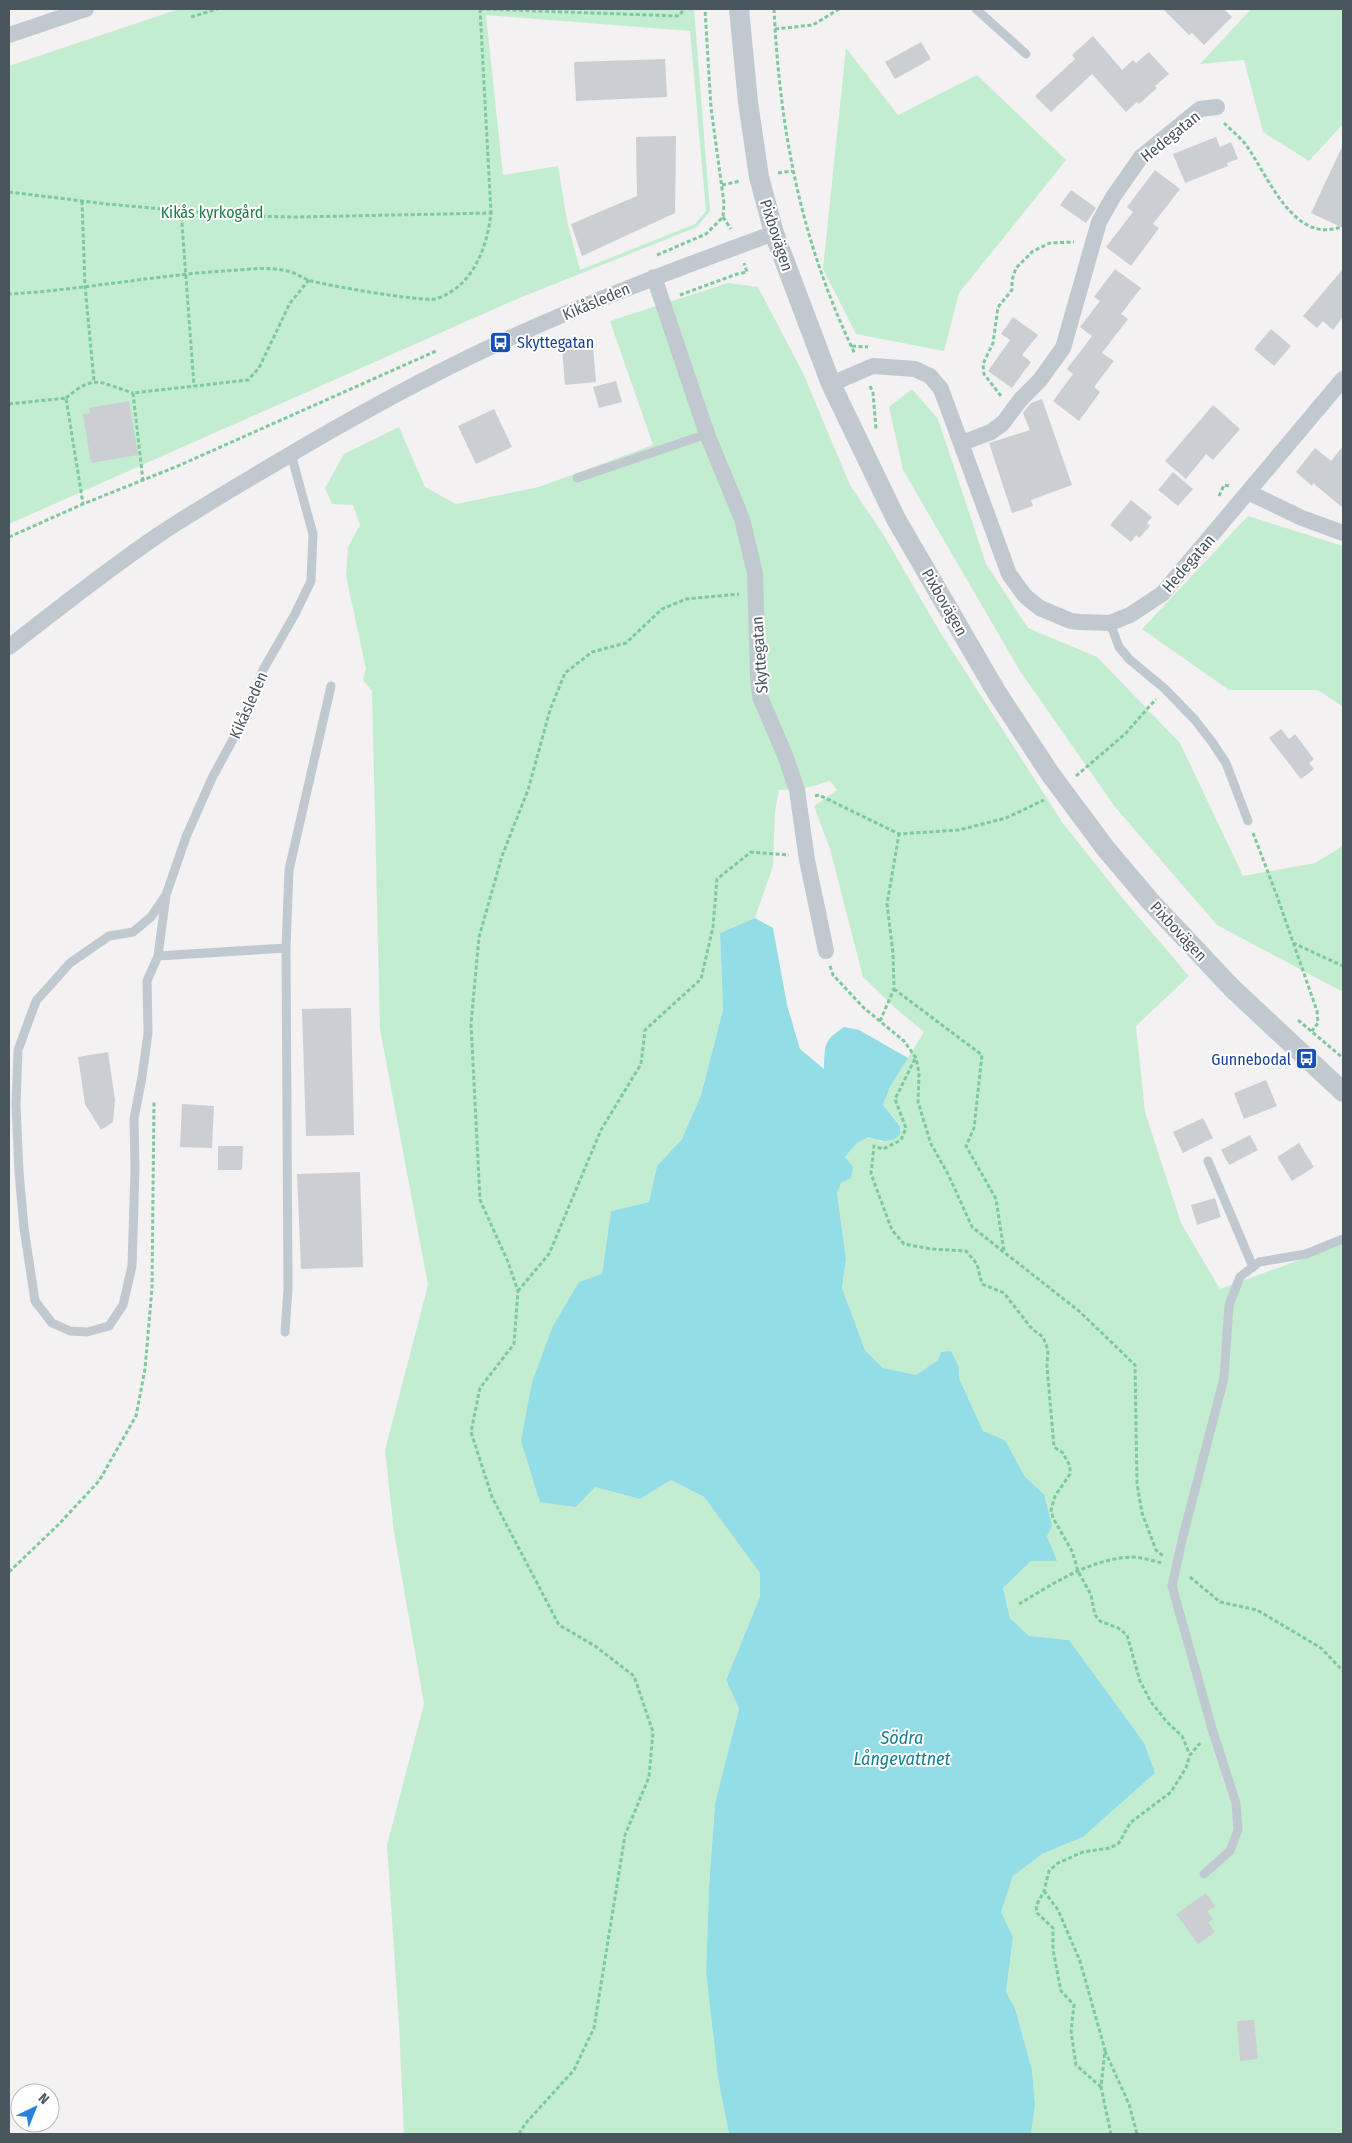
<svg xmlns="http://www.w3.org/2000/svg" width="1352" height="2143" viewBox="0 0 1352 2143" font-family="'Fira Sans Condensed',sans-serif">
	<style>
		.green { fill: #c3edd0; fill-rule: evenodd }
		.water { fill: #93dde7 }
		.building { fill: #cbcfd3 }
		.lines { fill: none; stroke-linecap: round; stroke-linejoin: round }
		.path { stroke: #7dc99d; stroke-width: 3; stroke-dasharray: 4 2.5; stroke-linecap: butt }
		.service { stroke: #c0c9cf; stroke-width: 9 }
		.minor { stroke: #c0c9cf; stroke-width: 16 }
		.tertiary { stroke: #c0c9cf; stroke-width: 20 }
		.labels { text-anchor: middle; stroke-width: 4; stroke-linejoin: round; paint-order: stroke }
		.street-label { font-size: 16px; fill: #4a565d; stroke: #fff }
		.park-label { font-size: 16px; fill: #1e7c44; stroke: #fff }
		.transit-label { font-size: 16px; fill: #164399; stroke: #fff; text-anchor: start }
		.water-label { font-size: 18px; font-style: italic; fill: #15808e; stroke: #fff }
	</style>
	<rect width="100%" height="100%" fill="#f3f1f1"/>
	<!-- green -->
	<path class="green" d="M 179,9 L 694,9 L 710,211 L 697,227 L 512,301 L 9,524 L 9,66 ZM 486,15 L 690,31 L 706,211 L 695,224 L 580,270 L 567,221 L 558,166 L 503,175 Z
		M 1251,9 L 1343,9 L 1343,124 L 1309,161 L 1263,132 L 1244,60 L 1200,64 Z
		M 846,48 L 898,115 L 977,75 L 1066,160 L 959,293 L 944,351 L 856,334 L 823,269 Z
		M 728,283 L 758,287 L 803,373 L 850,485 L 883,534 L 940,632 L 1062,822 L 1124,900 L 1189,976 L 1136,1026 L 1145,1112 L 1181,1223 L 1220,1289 L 1343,1244 L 1343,2134 L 1031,2134 L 1035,2104 L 1032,2070 L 1015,2008 L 1006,1992 L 1013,1937 L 1001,1912 L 1013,1876 L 1042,1854 L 1083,1837 L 1155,1773 L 1069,1640 L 1029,1636 L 1010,1618 L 1003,1588 L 1031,1561 L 1056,1561 L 1047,1536 L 1044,1494 L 1025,1477 L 1005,1440 L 983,1431 L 959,1378 L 959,1367 L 938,1360 L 916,1375 L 883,1369 L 865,1350 L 842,1288 L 846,1259 L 837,1193 L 845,1157 L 856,1144 L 868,1137 L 882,1142 L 900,1125 L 883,1105 L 890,1087 L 924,1032 L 894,1007 L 863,977 L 830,849 L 814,806 L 837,790 L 830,781 L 802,789 L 779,790 L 775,811 L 773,866 L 755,918 L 720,933 L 723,1010 L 701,1095 L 682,1139 L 657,1166 L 649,1202 L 611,1211 L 602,1274 L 595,1487 L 640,1499 L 671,1480 L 704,1497 L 760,1573 L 760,1597 L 726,1680 L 739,1709 L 715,1803 L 709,1887 L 706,1972 L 718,2078 L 729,2134 L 404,2134 L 399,2025 L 387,1845 L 424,1704 L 394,1532 L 385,1450 L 428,1285 L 380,1029 L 372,691 L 363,680 L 366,669 L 346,576 L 348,547 L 360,525 L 353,505 L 332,504 L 325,488 L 344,454 L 399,427 L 425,487 L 456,504 L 539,487 L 653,445 L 610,321 Z
		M 912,389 L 938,419 L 986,564 L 1028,628 L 1097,657 L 1180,743 L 1243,876 L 1315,863 L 1343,846 L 1343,992 L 1217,925 L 1115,807 L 1020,671 L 903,470 L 889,407 Z
		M 1248,516 L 1343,546 L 1343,707 L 1318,690 L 1229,690 L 1142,629 Z"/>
	<!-- water -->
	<path class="water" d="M 755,918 L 773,928 L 787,1005 L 800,1049 L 824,1069 C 825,1045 823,1041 844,1027 L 859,1030 L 908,1058 L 890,1087 L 883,1105 L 900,1126 L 900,1135 C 890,1144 880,1141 868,1137 L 856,1144 L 845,1157 L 853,1167 L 851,1178 L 841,1183 L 837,1193 L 846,1259 L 842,1288 L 865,1350 L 883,1368 L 916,1375 L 938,1360 L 941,1352 L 951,1351 L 959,1367 L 959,1378 L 983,1431 L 1005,1440 L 1025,1477 L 1044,1494 L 1052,1526 L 1047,1536 L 1057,1561 L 1031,1561 L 1003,1588 L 1010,1618 L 1029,1636 L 1069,1640 L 1144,1743 L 1155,1773 L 1083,1837 L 1042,1854 L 1013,1876 L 1001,1912 L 1013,1937 L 1006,1992 L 1015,2008 L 1032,2070 L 1035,2104 L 1031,2134 L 729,2134 L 718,2078 L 706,1972 L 709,1887 L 715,1803 L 739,1709 L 726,1680 L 760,1597 L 760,1573 L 704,1497 L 671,1480 L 640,1499 L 595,1487 L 576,1507 L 540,1502 L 521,1441 L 532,1382 L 553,1326 L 579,1282 L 602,1274 L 611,1211 L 649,1202 L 657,1166 L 682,1139 L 701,1095 L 723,1010 L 720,933 Z"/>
	<!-- building -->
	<path class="building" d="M 1163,9 L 1224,9 L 1232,17 L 1204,45 L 1192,33 L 1189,35 Z
		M 1093,36 L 1122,70 L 1133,60 L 1136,63 L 1149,52 L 1169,74 L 1155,86 L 1157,88 L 1139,104 L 1137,102 L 1126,112 L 1092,74 L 1051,112 L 1035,96 L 1075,59 L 1072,55 Z
		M 921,42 L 931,59 L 895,79 L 885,62 Z
		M 665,59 L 667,97 L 576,101 L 574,62 Z
		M 676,136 L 675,213 L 582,256 L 571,224 L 637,196 L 636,137 Z
		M 1216,137 L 1220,147 L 1231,142 L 1238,159 L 1227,163 L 1228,166 L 1185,183 L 1173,154 Z
		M 1343,145 L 1343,228 L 1311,213 Z
		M 1155,170 L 1180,189 L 1153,224 L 1159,228 L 1131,266 L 1106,247 L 1133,212 L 1127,207 Z
		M 1071,190 L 1096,208 L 1086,223 L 1060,205 Z
		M 1115,269 L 1141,288 L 1121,314 L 1128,319 L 1102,353 L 1114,361 L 1094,387 L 1100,392 L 1079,421 L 1053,401 L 1073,374 L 1067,369 L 1092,336 L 1080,327 L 1100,301 L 1094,297 Z
		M 1343,269 L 1343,317 L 1333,330 L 1323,321 L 1317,328 L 1303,316 Z
		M 1013,317 L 1038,335 L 1022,355 L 1031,362 L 1012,388 L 988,371 L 1010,340 L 1001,334 Z
		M 1271,329 L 1291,346 L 1274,366 L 1254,349 Z
		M 593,346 L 596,382 L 565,385 L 562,348 Z
		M 616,381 L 622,402 L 599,408 L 593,387 Z
		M 1042,399 L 1072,485 L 1031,500 L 1033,506 L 1012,513 L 989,443 L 1030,430 L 1023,413 L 1031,403 Z
		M 129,401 L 138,455 L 91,463 L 83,414 L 90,413 L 89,408 Z
		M 1213,405 L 1240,429 L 1213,460 L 1206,454 L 1186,479 L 1165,461 Z
		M 494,409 L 512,447 L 476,464 L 458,426 Z
		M 1343,446 L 1343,508 L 1313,483 L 1312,486 L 1296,472 L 1315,448 L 1331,461 Z
		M 1173,472 L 1193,489 L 1178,506 L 1158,490 Z
		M 1131,500 L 1152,517 L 1147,523 L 1150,526 L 1139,538 L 1136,535 L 1131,542 L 1110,525 Z
		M 1281,729 L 1289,739 L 1295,734 L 1314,759 L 1309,763 L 1314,769 L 1301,779 L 1269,738 Z
		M 351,1008 L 354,1135 L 306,1136 L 302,1009 Z
		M 108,1052 L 115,1100 L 113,1122 L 101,1130 L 85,1104 L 78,1057 Z
		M 1266,1080 L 1277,1106 L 1244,1119 L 1234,1093 Z
		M 182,1104 L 214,1106 L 212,1148 L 180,1147 Z
		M 1203,1118 L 1213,1138 L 1183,1153 L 1173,1132 Z
		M 1250,1135 L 1258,1150 L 1229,1165 L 1221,1150 Z
		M 1299,1143 L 1314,1167 L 1292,1181 L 1277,1157 Z
		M 218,1146 L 243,1146 L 242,1170 L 218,1170 Z
		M 360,1172 L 363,1267 L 301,1269 L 297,1174 Z
		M 1215,1198 L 1221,1217 L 1197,1225 L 1191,1205 Z
		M 1206,1893 L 1215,1906 L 1207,1912 L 1213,1919 L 1208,1922 L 1215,1932 L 1198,1944 L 1176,1914 Z
		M 1254,2020 L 1258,2059 L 1240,2061 L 1237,2021 Z"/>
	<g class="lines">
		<!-- path -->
		<path class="path" d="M 480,9 L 679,16 L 684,9
			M 480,9 L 491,213
			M 774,9 C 780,132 801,242 855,354
			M 191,17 L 217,9
			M 775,29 L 813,25 L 839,9
			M 1224,123 C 1231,130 1240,137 1246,145 C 1268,175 1294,247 1343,226
			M 778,173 L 792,171
			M 722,185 L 740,181
			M 9,192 L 107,204 L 241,216 L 298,217 L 491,213 C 487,249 472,288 435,299 C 423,302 323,285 308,280 C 301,277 294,272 287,271 C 266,266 244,270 223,271 C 151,276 80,290 9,294
			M 82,201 L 85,286 L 94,381
			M 181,210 L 194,386
			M 723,217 L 731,229
			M 657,255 L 706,234 L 723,217 L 724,203 L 711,108 L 705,9
			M 680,295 L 737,274 L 747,272 L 744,263
			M 852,346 L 868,347
			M 870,386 L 873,393 L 876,429
			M 1001,396 L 984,374 L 983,364 L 993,343 L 998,307 L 1012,290 L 1012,280 L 1016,268 L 1033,251 L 1050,243 L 1074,242
			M 66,398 C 95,373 100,383 133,393
			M 9,404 L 66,398 L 83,504
			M 143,481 L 133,393 L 248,380 L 259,368 L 290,303 L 309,280
			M 1219,496 L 1224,485 L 1230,486
			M 9,537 L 83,504 L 178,466 L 436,351
			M 1076,776 L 1125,734 L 1156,699
			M 815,796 L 819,795 L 899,834 L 959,830 L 1006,818 L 1044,800
			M 1253,833 L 1277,896 L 1317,1011 L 1318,1023 L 1312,1031
			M 1293,943 L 1343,966
			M 830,966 L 833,975 L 864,1008 L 904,1041 L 916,1058 L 919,1073 L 918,1102 L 931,1144 L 948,1174 L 972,1227 L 1079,1311 L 1135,1365 L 1137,1484 L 1142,1513 L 1156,1550 L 1163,1556
			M 894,989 L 982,1055 L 974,1128 L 966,1146 L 996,1199 L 1004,1252
			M 1298,1020 L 1343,1058
			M 880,1021 L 894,989 L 893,953 L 887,904 L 899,834
			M 915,1059 L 895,1099 L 906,1128 L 901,1140 L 883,1149 L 874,1146 L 871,1174 L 892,1230 L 904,1244 L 931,1249 L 966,1251 L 977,1264 L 982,1284 L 1004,1293 L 1032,1329 L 1043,1337 L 1048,1350 L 1047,1366 L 1054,1447 L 1063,1453 L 1070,1466 L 1070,1474 L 1055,1496 L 1051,1510 L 1053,1518 L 1072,1551 L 1078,1571 L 1091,1595 L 1095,1615 L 1100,1621 L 1118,1628 L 1127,1635 L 1140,1681 L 1151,1702 L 1167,1722 L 1182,1736 L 1190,1755
			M 518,1291 L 549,1254 L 601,1130 L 641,1064 L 645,1030 L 701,979 L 713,927 L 717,879 L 751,852 L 789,855
			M 9,1572 L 58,1525 L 99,1481 L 136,1416 L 145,1369 L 152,1288 L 154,1101
			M 1190,1577 L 1220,1602 L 1257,1610 L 1321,1648 L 1343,1671
			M 1019,1604 C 1054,1583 1090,1559 1132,1557 C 1142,1557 1153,1561 1162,1563
			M 1044,1891 L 1058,1910 L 1080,1961 L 1105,2050 L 1101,2087 L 1111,2134
			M 1105,2051 L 1129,2104 L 1137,2134
			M 1101,2087 L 1076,2065 L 1071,2031 L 1074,2005 L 1061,1991 L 1053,1950 L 1053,1928 L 1037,1913 L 1036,1906 L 1044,1891 L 1049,1871 L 1058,1863 L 1083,1852 L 1110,1848 L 1119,1843 L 1130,1823 L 1171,1792 L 1186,1768 L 1190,1755 L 1200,1743
			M 519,2134 L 525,2124 L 574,2070 L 594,2028 L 625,1835 L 649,1777 L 653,1732 L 634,1676 L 595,1646 L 559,1625 L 492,1497 L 471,1432 L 480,1388 L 514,1344 L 518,1291 L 508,1262 L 480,1200 L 471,1024 L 479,937 L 502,856 L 528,790 L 550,710 L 565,673 L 592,652 L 626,643 L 662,609 L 686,599 L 739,594"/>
		<!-- service -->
		<path class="service" d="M 976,9 L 1026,54
			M 577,478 L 707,434
			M 1110,623 L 1119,647 L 1129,659 L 1165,689 L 1195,720 L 1212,742 L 1226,763 L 1248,821
			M 166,895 L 151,917 L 133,932 L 109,936 L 70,963 L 36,1001 L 18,1050 L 16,1105 L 19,1172 L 24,1228 L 35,1301 L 52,1323 L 70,1331 L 87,1332 L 109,1326 L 123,1305 L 132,1266 L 135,1169 L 134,1119 L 142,1077 L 148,1033 L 147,981 L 158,956 L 166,895 L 186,837 L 212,778 L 243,721 L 263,670 L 295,614 L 311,581 L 313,534 L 291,454
			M 158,956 L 286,948
			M 1208,1161 L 1253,1267
			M 285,1332 L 288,1289 L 286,948 L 289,870 L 331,686
			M 1204,1874 L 1230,1851 L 1238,1830 L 1236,1803 L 1213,1732 L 1172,1586 L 1183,1536 L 1224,1378 L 1229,1305 L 1240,1277 L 1259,1262 L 1306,1254 L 1343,1239"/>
		<!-- minor -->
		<path class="minor" d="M 9,35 L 86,9
			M 654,277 L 707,434 L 742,519 L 755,573 L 758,676 L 760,697 L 785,755 L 797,790 L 807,860 L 826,951
			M 831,384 L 873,366 L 915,369 L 930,376 L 941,389 L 1009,574 L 1025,596 L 1040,608 L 1071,621 L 1080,622 L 1110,623 L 1130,615 L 1162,594 L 1343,379
			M 962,443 L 991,432 L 1003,423 L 1021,399 L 1040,380 L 1063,348 L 1099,222 L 1113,197 L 1141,157 L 1200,109 L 1217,107
			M 1248,492 L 1302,518 L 1343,533
			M 9,647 C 59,608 108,569 160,534 C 196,510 232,489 269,467 C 344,422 421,379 501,342 C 590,301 682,267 774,233"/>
		<!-- tertiary -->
		<path class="tertiary" d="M 739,9 L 748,102 L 759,177 L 774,233 L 831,384 L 896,519 L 997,693 L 1051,775 L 1106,849 L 1150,901 L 1232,988 L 1343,1092"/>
	</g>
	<!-- icons -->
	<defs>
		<symbol id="bus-square" viewBox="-11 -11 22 22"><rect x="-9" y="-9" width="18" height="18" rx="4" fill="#1a4fb4" stroke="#fff"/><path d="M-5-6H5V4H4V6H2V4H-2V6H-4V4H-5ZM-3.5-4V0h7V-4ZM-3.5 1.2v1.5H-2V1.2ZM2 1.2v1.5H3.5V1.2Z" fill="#fff"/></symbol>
	</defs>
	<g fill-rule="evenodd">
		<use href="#bus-square" x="488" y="330" width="25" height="25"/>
		<use href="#bus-square" x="1294" y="1046" width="25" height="25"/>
	</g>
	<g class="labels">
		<!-- street labels -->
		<g class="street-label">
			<text transform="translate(1170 136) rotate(-39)" y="6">Hedegatan</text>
			<text transform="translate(777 235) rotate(72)" y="6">Pixbovägen</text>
			<text transform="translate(596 301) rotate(-23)" y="6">Kikåsleden</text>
			<text transform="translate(1188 563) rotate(-49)" y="6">Hedegatan</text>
			<text transform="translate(945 602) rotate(60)" y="6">Pixbovägen</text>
			<text transform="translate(759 655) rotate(-94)" y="6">Skyttegatan</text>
			<text transform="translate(248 705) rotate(-66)" y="6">Kikåsleden</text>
			<text transform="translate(1179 931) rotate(47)" y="6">Pixbovägen</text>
		</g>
		<!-- park labels -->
		<g class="park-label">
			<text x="212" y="218">Kikås kyrkogård</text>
		</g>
		<!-- transit labels -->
		<g class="transit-label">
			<text x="517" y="348">Skyttegatan</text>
			<text x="1291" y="1065" text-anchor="end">Gunnebodal</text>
		</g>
		<!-- water labels -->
		<g class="water-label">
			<text x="902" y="1744">Södra<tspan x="902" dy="21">Långevattnet</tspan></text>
		</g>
	</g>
	<!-- border -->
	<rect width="1352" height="2143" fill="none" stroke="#4a565d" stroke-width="20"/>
	<!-- north arrow -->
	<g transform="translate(35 2108) rotate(43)"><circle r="24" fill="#ffffff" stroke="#b7bbbe"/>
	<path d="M0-4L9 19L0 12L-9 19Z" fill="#2584d9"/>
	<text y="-8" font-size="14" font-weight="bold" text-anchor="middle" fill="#4a565d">N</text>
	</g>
</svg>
